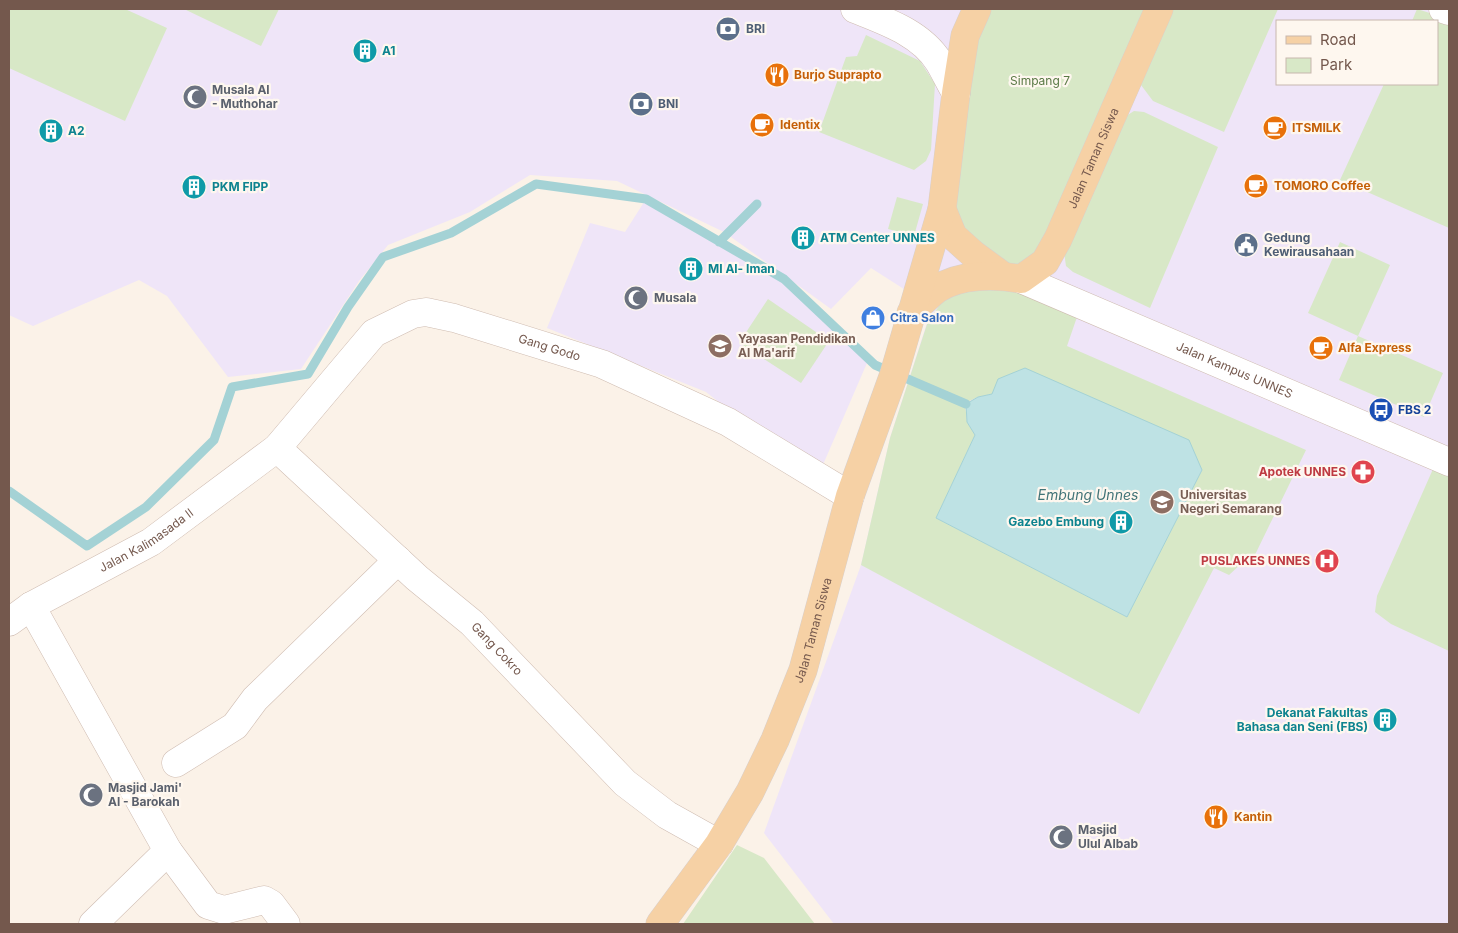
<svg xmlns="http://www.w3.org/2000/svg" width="1458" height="933" viewBox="0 0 1458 933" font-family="Inter,sans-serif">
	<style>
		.education { fill: #efe5f8; fill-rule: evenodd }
		.green { fill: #d8e8c7; fill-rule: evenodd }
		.water { fill: #bee2e4; stroke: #a4d2d5 }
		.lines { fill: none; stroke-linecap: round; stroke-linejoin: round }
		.stream { stroke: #a4d2d5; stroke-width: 9 }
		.minor-casing { stroke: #cfbcb1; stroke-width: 29 }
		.major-casing { stroke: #d8d0cd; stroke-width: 29 }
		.minor { stroke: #fff; stroke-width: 28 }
		.major { stroke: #f6d1a5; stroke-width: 28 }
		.labels { text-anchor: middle; stroke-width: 4.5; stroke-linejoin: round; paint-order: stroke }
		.service-label { font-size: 12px; font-weight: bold; fill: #4e5e75; stroke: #fef7ef; text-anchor: start }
		.culture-label { font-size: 12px; font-weight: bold; fill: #0d838f; stroke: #fef7ef; text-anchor: start }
		.food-label { font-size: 12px; font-weight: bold; fill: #c56008; stroke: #fef7ef; text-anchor: start }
		.park-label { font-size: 12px; fill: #5a7946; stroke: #fef7ef }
		.worship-label { font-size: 12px; font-weight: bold; fill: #5b616d; stroke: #fef7ef; text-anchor: start }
		.street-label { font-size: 12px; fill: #74584d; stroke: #fef7ef }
		.shop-label { font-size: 12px; font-weight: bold; fill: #366cbe; stroke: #fef7ef; text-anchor: start }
		.education-label { font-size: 12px; font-weight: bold; fill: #785e54; stroke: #fef7ef; text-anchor: start }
		.transit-label { font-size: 12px; font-weight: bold; fill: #164399; stroke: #fef7ef; text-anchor: start }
		.health-label { font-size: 12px; font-weight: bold; fill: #be3a42; stroke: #fef7ef; text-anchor: end }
		.water-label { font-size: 14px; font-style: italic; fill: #427478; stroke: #fef7ef }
	</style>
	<rect width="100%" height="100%" fill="#fbf2e8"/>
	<!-- education -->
	<path class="education" d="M 9,9 L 1449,9 L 1449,924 L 834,924 L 764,833 L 861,565 L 890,438 L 932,307 L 871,268 L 831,309 L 724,232 L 617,181 L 530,175 L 470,212 L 388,245 L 359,281 L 301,369 L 228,377 L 167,296 L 139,280 L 33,326 L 9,315 ZM 1277,21 L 1437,21 L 1437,84 L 1277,84 Z
		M 646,199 L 784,279 L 867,363 L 822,467 L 757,432 L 706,392 L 547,328 L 590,223 L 625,232 Z"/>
	<!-- green -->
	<path class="green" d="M 9,9 L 125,9 L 167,28 L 125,121 L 9,68 Z
		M 184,9 L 279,9 L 261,46 Z
		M 986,9 L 1149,9 L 1053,233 L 1020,270 L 1007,266 L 959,227 L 952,185 L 973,38 Z
		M 1168,9 L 1278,9 L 1224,132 L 1153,101 L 1141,85 Z
		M 1417,9 L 1449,19 L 1449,228 L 1340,180 L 1384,84 L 1437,84 L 1437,21 L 1412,21 Z
		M 866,35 L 920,61 L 935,84 L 931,150 L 926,161 L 914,170 L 819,132 L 846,57 L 857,56 Z
		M 1134,111 L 1144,112 L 1218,147 L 1150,308 L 1073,272 L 1066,266 L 1064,252 L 1126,116 Z
		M 897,197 L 923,204 L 914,236 L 888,229 Z
		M 1340,242 L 1390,265 L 1358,336 L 1443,373 L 1424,417 L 1339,380 L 1358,336 L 1308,313 Z
		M 999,287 L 1023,294 L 1077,317 L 1067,346 L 1306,450 L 1251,563 L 1242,563 L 1229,575 L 1214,568 L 1139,714 L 861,565 L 890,438 L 928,321 L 942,302 L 963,291 ZM 992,394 L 1202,470 L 1127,617 L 936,518 L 975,435 L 967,422 L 965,403 L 978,397 Z
		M 768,299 L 829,341 L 801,383 L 739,343 Z
		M 1433,469 L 1449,477 L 1449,651 L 1391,624 L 1375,612 L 1377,596 Z
		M 737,845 L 764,858 L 815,924 L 683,924 Z"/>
	<!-- water -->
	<path class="water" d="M 1025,368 L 1189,440 L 1202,470 L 1127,617 L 936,518 L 975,435 L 967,422 L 966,404 L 978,397 L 992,394 L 998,379 Z"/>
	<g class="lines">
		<!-- stream -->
		<path class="stream" d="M 719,242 L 757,204
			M 9,491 L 87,546 L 146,507 L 214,440 L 232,387 L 308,374 L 348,307 L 383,257 L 451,233 L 536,184 L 646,199 L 784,279 L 875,365 L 966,404"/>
		<defs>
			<g id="minor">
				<path d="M 855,9 C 885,21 921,33 939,62 C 945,72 950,83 956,93"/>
				<path d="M 1443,9 L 1449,11"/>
				<path id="s1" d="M 1021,279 L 1449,462"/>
				<path id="s2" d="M 277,448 L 417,578 L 472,623 L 625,783 L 667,815 L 719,844"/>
				<path d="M 31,606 L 168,851 L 208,905 L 224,910 L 264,900 L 271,904 L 286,924"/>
				<path id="s3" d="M 9,622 L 31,606 L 151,542 L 277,448 L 374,333 L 413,314 L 426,312 L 454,318 L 602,364 L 728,422 L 850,496"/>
				<path d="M 176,763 L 235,726 L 255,699 L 398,560"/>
				<path d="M 93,924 L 168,851"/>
			</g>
			<g id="major">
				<path d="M 942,209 L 953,236 L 973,254 L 1003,276"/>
				<path id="s4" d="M 911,313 C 919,305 928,296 937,289 C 960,274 995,274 1021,279 L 1045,262 L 1058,239 L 1159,9"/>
				<path id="s5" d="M 660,924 L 719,844 L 750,792 L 775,740 L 803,670 L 850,496 L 894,374 L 942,209 L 956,93 L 965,36 L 977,9"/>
			</g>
		</defs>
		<!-- minor casing -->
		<use href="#minor" class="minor-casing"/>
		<!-- major casing -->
		<use href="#major" class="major-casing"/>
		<!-- minor -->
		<use href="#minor" class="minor"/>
		<!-- major -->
		<use href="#major" class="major"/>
	</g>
	<!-- icons -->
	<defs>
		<symbol id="bank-disc" viewBox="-11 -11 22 22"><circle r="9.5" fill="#5c6f8a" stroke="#fef7ef"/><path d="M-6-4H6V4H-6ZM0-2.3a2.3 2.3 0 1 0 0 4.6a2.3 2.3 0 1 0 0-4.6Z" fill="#fff"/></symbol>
		<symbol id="building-disc" viewBox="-11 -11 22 22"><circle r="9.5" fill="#0f9aa8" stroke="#fef7ef"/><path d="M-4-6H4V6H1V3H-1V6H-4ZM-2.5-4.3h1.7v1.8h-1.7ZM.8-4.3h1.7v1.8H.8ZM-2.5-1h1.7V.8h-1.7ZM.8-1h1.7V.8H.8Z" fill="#fff"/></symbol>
		<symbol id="restaurant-disc" viewBox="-11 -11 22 22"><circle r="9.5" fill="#e8710a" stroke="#fef7ef"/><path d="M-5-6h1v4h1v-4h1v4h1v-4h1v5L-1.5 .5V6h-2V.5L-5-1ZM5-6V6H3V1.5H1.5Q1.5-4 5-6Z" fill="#fff"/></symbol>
		<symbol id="mosque-disc" viewBox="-11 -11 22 22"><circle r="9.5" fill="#6b7280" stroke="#fef7ef"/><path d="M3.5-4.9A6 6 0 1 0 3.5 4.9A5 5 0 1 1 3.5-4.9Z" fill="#fff"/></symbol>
		<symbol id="cafe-disc" viewBox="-11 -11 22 22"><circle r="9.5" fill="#e8710a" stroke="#fef7ef"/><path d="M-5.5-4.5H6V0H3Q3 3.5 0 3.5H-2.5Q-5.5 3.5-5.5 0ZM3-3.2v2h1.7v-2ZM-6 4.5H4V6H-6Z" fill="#fff"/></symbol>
		<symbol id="civic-disc" viewBox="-11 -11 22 22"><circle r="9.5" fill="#5c6f8a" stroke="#fef7ef"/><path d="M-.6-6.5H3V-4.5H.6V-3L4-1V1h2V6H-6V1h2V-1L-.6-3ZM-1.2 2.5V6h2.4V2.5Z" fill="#fff"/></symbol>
		<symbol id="shop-disc" viewBox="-11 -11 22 22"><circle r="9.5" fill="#3f7fe0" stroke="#fef7ef"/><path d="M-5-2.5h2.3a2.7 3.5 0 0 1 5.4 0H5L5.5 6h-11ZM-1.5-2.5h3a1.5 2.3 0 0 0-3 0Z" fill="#fff"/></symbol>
		<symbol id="school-disc" viewBox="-11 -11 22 22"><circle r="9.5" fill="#8d6e63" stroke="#fef7ef"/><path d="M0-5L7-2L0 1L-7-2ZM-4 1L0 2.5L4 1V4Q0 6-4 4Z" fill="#fff"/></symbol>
		<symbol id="bus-disc" viewBox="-11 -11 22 22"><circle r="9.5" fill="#1a4fb4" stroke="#fef7ef"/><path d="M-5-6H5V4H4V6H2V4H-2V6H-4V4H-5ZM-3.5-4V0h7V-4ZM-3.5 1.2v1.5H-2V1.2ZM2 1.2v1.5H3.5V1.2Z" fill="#fff"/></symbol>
		<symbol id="pharmacy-disc" viewBox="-11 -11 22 22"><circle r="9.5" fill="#e0444e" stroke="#fef7ef"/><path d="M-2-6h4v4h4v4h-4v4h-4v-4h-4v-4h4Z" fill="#fff"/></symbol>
		<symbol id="university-disc" viewBox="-11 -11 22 22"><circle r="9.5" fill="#8d6e63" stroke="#fef7ef"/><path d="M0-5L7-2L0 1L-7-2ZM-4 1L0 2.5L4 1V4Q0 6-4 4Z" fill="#fff"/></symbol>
		<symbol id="hospital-disc" viewBox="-11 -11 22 22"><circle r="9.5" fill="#e0444e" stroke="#fef7ef"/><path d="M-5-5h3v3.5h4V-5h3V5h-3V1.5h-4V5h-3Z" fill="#fff"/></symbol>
	</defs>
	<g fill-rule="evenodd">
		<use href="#bank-disc" x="714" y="15" width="28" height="28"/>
		<use href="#building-disc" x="351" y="37" width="28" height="28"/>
		<use href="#restaurant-disc" x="763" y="61" width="28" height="28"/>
		<use href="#mosque-disc" x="181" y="83" width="28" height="28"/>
		<use href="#bank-disc" x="627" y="90" width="28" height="28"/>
		<use href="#cafe-disc" x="748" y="111" width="28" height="28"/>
		<use href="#cafe-disc" x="1261" y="114" width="28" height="28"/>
		<use href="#building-disc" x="37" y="117" width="28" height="28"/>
		<use href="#cafe-disc" x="1242" y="172" width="28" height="28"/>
		<use href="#building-disc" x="180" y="173" width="28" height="28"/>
		<use href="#building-disc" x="789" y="224" width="28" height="28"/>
		<use href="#civic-disc" x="1232" y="231" width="28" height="28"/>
		<use href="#building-disc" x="677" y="255" width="28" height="28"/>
		<use href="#mosque-disc" x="622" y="284" width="28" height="28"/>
		<use href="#shop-disc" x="859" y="304" width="28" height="28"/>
		<use href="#school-disc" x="706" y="332" width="28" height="28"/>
		<use href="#cafe-disc" x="1307" y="334" width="28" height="28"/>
		<use href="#bus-disc" x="1367" y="396" width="28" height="28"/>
		<use href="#pharmacy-disc" x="1349" y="458" width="28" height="28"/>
		<use href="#university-disc" x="1148" y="488" width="28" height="28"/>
		<use href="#building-disc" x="1107" y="508" width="28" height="28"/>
		<use href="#hospital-disc" x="1313" y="547" width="28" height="28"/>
		<use href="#building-disc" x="1371" y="706" width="28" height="28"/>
		<use href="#mosque-disc" x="77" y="781" width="28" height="28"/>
		<use href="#restaurant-disc" x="1202" y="803" width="28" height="28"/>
		<use href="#mosque-disc" x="1047" y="823" width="28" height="28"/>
	</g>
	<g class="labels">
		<!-- service labels -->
		<g class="service-label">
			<text x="746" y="33">BRI</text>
			<text x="658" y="108">BNI</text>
			<text x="1264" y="242">Gedung<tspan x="1264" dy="14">Kewirausahaan</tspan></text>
		</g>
		<!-- culture labels -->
		<g class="culture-label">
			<text x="382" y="55">A1</text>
			<text x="68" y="135">A2</text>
			<text x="212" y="191">PKM FIPP</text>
			<text x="820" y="242">ATM Center UNNES</text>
			<text x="708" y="273">MI Al- Iman</text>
			<text x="1104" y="526" text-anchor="end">Gazebo Embung</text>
			<text x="1368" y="717" text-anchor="end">Dekanat Fakultas<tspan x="1368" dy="14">Bahasa dan Seni (FBS)</tspan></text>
		</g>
		<!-- food labels -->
		<g class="food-label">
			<text x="794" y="79">Burjo Suprapto</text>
			<text x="780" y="129">Identix</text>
			<text x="1292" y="132">ITSMILK</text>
			<text x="1274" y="190">TOMORO Coffee</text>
			<text x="1338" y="352">Alfa Express</text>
			<text x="1234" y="821">Kantin</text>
		</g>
		<!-- park labels -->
		<g class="park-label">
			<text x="1040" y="85">Simpang 7</text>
		</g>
		<!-- worship labels -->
		<g class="worship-label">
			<text x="212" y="94">Musala Al<tspan x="212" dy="14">- Muthohar</tspan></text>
			<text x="654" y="302">Musala</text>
			<text x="108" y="792">Masjid Jami'<tspan x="108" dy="14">Al - Barokah</tspan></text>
			<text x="1078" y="834">Masjid<tspan x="1078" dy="14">Ulul Albab</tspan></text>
		</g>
		<!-- street labels -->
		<g class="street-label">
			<text dy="4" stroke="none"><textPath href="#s4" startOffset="266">Jalan Taman Siswa</textPath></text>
			<text dy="4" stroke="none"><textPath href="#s3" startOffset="656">Gang Godo</textPath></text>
			<text dy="4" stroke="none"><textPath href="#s1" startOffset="232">Jalan Kampus UNNES</textPath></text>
			<text dy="4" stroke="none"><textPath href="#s3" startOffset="160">Jalan Kalimasada II</textPath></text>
			<text dy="4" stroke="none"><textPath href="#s5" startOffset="334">Jalan Taman Siswa</textPath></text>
			<text dy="4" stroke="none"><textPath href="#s2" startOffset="298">Gang Cokro</textPath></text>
		</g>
		<!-- shop labels -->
		<g class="shop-label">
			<text x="890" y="322">Citra Salon</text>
		</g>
		<!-- education labels -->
		<g class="education-label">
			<text x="738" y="343">Yayasan Pendidikan<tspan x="738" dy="14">Al Ma'arif</tspan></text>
			<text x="1180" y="499">Universitas<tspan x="1180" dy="14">Negeri Semarang</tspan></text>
		</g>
		<!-- transit labels -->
		<g class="transit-label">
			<text x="1398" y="414">FBS 2</text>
		</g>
		<!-- health labels -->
		<g class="health-label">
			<text x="1346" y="476">Apotek UNNES</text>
			<text x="1310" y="565">PUSLAKES UNNES</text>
		</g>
		<!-- water labels -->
		<g class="water-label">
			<text x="1088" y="500">Embung Unnes</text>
		</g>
	</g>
	<!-- border -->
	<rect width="1458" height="933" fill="none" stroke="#74584d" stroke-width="20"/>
	<!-- legend -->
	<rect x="1276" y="20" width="162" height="65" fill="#fef7ef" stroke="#c7b7ae"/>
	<rect x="1286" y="36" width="25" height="8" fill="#f6d1a5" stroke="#c7b7ae"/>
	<text x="1320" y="45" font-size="15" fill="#74584d">Road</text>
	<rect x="1286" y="58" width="25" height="15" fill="#d8e8c7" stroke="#c7b7ae"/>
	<text x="1320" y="70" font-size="15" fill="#74584d">Park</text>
</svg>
